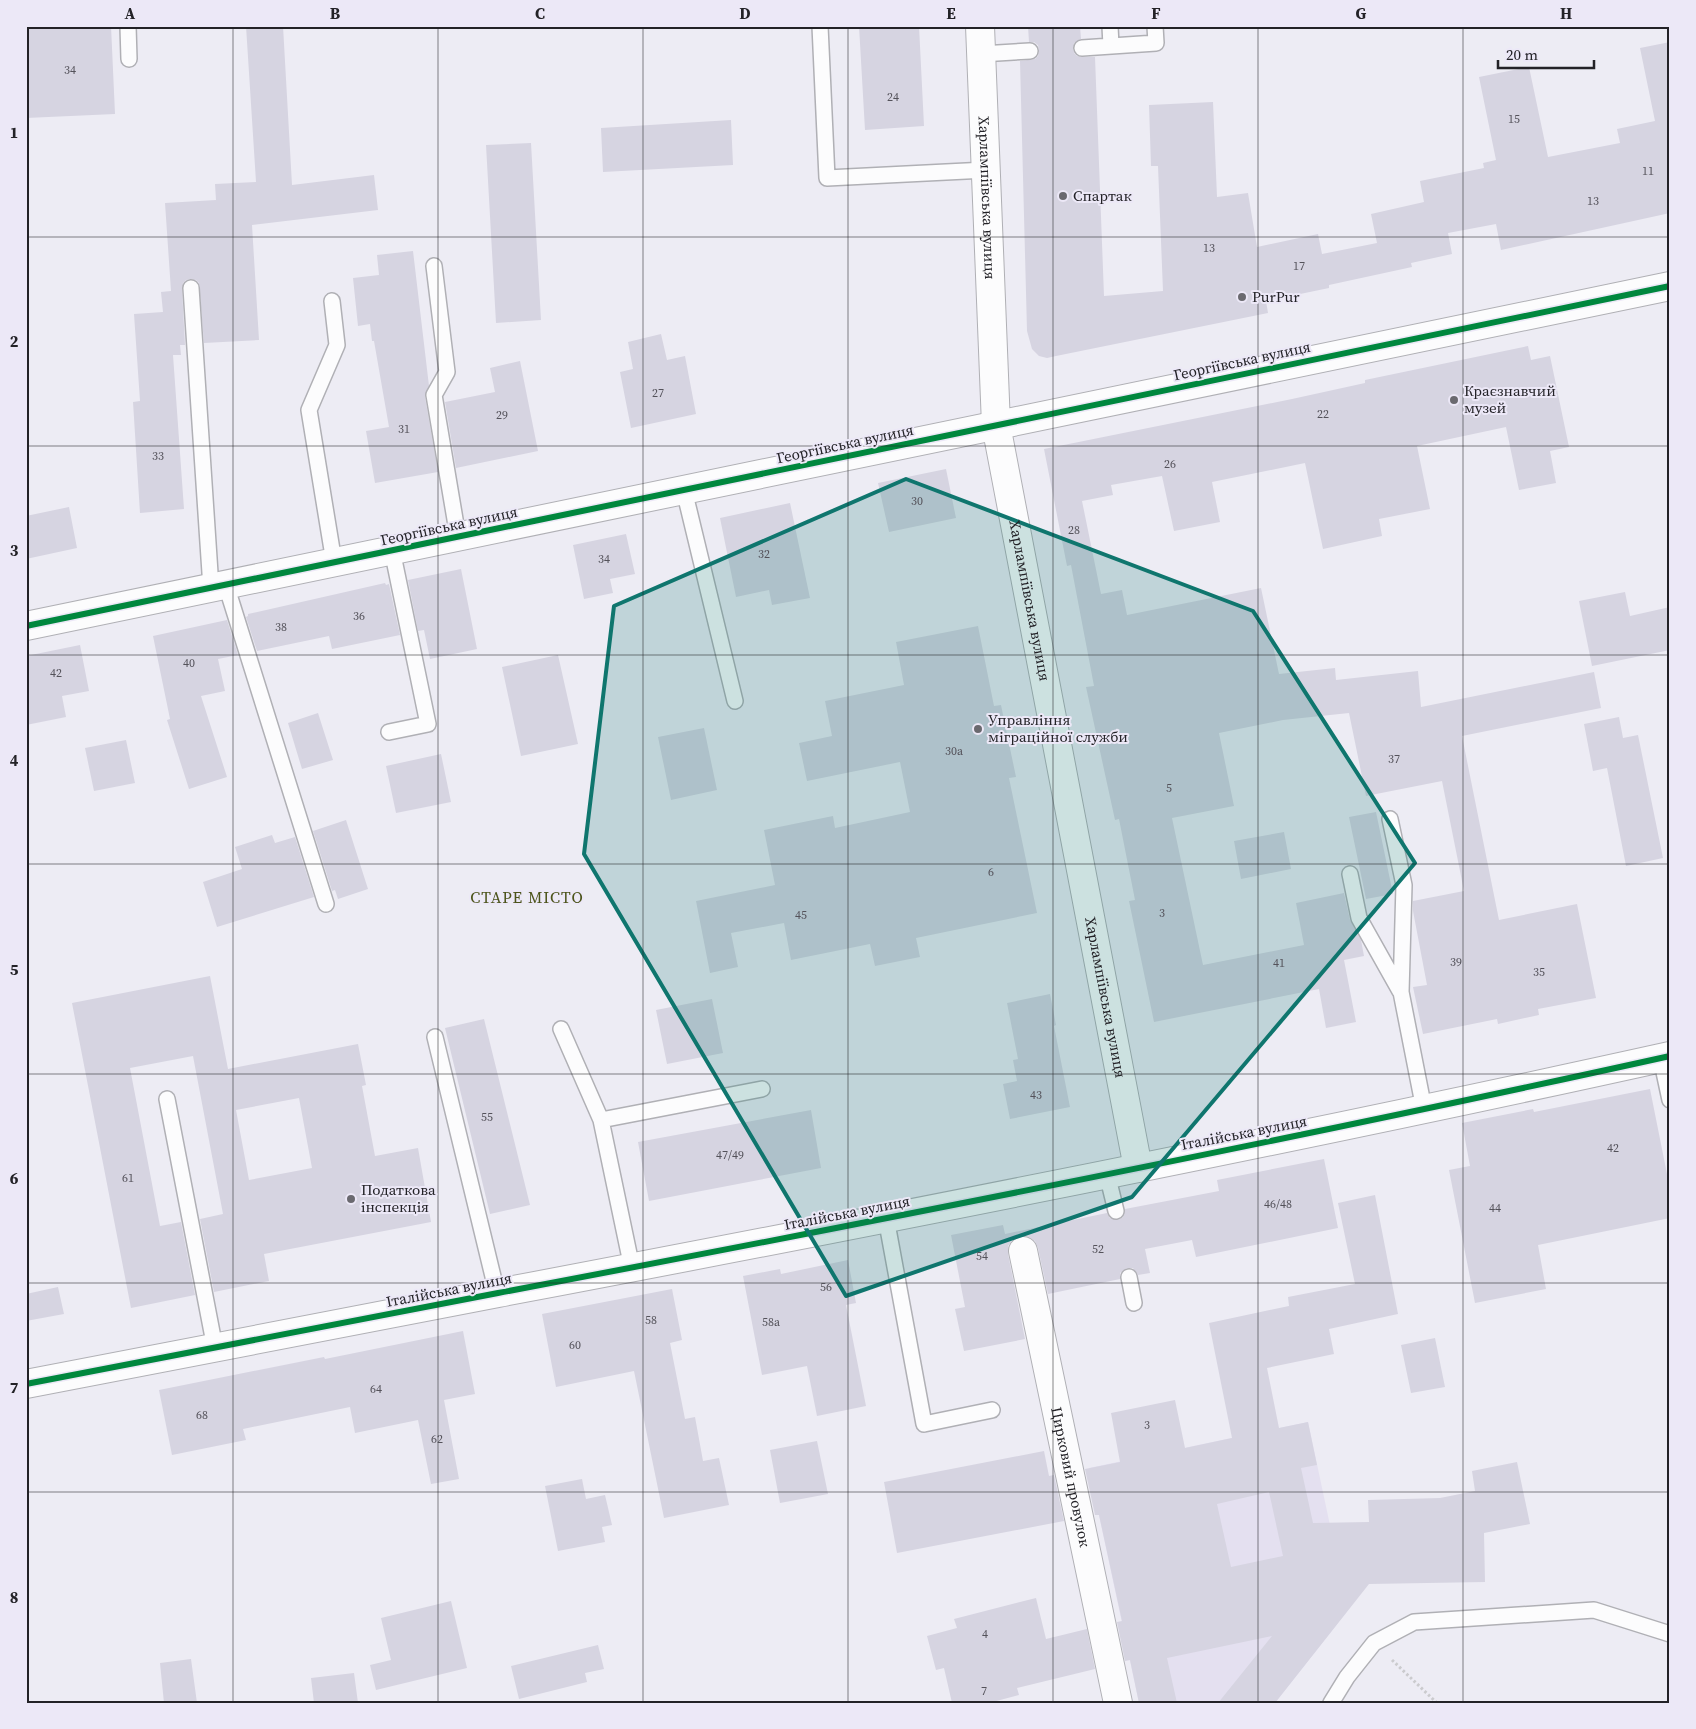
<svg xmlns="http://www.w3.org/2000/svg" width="1696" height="1729" viewBox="0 0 1696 1729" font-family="'Source Serif 4',serif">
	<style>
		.built { fill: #e4e0f0 }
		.building { fill: #d6d4e1; fill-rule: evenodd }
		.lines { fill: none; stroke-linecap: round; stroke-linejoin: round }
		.service-casing { stroke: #b0b0b5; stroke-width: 18 }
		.minor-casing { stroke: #b0b0b5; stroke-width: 30 }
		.tertiary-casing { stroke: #b0b0b5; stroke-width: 30 }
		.path { stroke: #cbcbce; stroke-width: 3; stroke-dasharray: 2.5 2.5; stroke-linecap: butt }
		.service { stroke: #fcfcfd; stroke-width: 15 }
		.minor { stroke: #fcfcfd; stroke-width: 28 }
		.tertiary { stroke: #fcfcfd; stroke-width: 28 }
		.cycleway-casing { stroke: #ece8f7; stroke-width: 9 }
		.cycleway { stroke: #00873e; stroke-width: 6 }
		.marked { fill: #0f766e; fill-opacity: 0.2; stroke: #0f766e; stroke-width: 4; stroke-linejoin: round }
		.grid { fill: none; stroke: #232227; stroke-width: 1; stroke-opacity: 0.55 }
		.poi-dot { fill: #6a696f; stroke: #ece8f7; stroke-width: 2 }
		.labels { text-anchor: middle; stroke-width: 4; stroke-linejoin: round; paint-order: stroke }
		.number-label { font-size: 12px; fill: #54525a }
		.poi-label { font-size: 15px; fill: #232227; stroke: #ece8f7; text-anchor: start }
		.street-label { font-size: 15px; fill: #232227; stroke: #ece8f7 }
		.neighbourhood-label { font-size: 16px; letter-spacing: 1px; fill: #4c541b; stroke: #ece8f7 }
		.neatline { fill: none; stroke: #232227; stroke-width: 2 }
		.grid-label { font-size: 16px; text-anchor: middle; font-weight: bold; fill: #232227 }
	</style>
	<rect width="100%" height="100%" fill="#edecf4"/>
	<!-- built -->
	<path class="built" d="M 1308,1422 L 1348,1610 L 1275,1703 L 1139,1703 L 1089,1468 Z"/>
	<!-- building -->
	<path class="building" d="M 26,26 L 111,26 L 115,114 L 26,118 Z
		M 246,26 L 283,26 L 292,185 L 374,175 L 378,210 L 252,225 L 259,340 L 204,343 L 199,283 L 196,280 L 191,279 L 186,280 L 183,283 L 182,289 L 185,345 L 180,345 L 181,355 L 173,355 L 184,509 L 140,513 L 133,402 L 140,401 L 134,314 L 163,312 L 161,292 L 171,291 L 165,203 L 216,200 L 215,184 L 256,182 Z
		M 859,26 L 919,26 L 924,126 L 865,130 Z
		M 1028,26 L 1080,26 L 1081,39 L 1074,43 L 1073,48 L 1074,53 L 1077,56 L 1082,57 L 1095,57 L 1104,296 L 1163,291 L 1158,166 L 1151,166 L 1149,105 L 1213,102 L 1217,197 L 1248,193 L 1257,247 L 1318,234 L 1322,254 L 1377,243 L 1371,214 L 1424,202 L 1420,181 L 1484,168 L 1483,163 L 1496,160 L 1479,77 L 1529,67 L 1548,157 L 1620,143 L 1617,129 L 1655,121 L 1640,48 L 1670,42 L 1670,213 L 1501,250 L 1496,224 L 1448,233 L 1452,254 L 1411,263 L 1412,267 L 1329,285 L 1329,288 L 1266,301 L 1268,313 L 1056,356 L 1047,358 L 1039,356 L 1032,349 L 1027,331 L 1020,61 L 1035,59 L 1038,56 L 1039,51 L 1038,45 L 1034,42 L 1029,42 Z
		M 731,120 L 733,165 L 603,172 L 601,128 Z
		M 531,143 L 541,320 L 496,323 L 486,145 Z
		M 413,251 L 429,386 L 425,397 L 438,472 L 375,483 L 366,431 L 389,427 L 374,341 L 372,341 L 370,324 L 358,326 L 353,278 L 379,275 L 377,255 Z
		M 661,334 L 667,360 L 685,356 L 696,414 L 631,428 L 620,372 L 633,369 L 628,342 Z
		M 1528,346 L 1531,360 L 1550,356 L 1569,447 L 1550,451 L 1556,483 L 1519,490 L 1506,427 L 1417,446 L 1430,509 L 1379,519 L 1382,536 L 1323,549 L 1305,463 L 1212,482 L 1220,522 L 1174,531 L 1162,476 L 1111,485 L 1113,495 L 1082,501 L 1101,594 L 1122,590 L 1127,615 L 1261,588 L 1279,674 L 1335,668 L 1336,680 L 1418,671 L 1421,707 L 1594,672 L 1601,708 L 1462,736 L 1499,920 L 1577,904 L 1596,998 L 1538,1009 L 1539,1015 L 1498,1024 L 1497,1019 L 1423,1034 L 1413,987 L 1427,985 L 1413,911 L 1413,901 L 1464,891 L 1442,781 L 1366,796 L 1349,713 L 1283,720 L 1219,733 L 1234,806 L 1172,818 L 1203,965 L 1304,945 L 1296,903 L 1344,893 L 1350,920 L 1361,940 L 1364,956 L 1344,960 L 1356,1022 L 1326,1028 L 1319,989 L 1154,1022 L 1129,901 L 1135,900 L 1119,819 L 1115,820 L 1086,687 L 1094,686 L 1071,565 L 1067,566 L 1044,449 L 1292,399 L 1365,383 L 1365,380 Z
		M 520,361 L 538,451 L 456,468 L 445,402 L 495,392 L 490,368 Z
		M 946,469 L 956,518 L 889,532 L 878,483 Z
		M 790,503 L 810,598 L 772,605 L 769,590 L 736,597 L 720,518 Z
		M 69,507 L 77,548 L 26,559 L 26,516 Z
		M 626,534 L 635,574 L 610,579 L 613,593 L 584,599 L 573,545 Z
		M 461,569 L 477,649 L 430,659 L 424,630 L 418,631 L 408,580 Z
		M 385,583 L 386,585 L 389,584 L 400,635 L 332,649 L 329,636 L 257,651 L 246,617 L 248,616 L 248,614 Z
		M 1625,592 L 1630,616 L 1670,607 L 1670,650 L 1592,666 L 1579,601 Z
		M 227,620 L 238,655 L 218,659 L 225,691 L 201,696 L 227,777 L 189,789 L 167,720 L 170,719 L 153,636 Z
		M 978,626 L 994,706 L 1001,705 L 1016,777 L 1009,778 L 1037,913 L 916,938 L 920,957 L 875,966 L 870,944 L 791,960 L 784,923 L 731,933 L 738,967 L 710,973 L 696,901 L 775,885 L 764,830 L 833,816 L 835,828 L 910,812 L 900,762 L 807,781 L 799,743 L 832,736 L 825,701 L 904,685 L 896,642 Z
		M 80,645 L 89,691 L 62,696 L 66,717 L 26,725 L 26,656 Z
		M 558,655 L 578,744 L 521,756 L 502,667 Z
		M 318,713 L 333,760 L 302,769 L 288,723 Z
		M 1619,717 L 1623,738 L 1638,735 L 1663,858 L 1626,866 L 1607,768 L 1593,771 L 1584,724 Z
		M 704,728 L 717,790 L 671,800 L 658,737 Z
		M 126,740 L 135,783 L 94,791 L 85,748 Z
		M 441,754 L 451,802 L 396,813 L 386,766 Z
		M 1376,812 L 1393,894 L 1366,899 L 1349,817 Z
		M 346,820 L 368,889 L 338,899 L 335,890 L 332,891 L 313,831 Z
		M 1284,832 L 1291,869 L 1241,879 L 1234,841 Z
		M 272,835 L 275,843 L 295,837 L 314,897 L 217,927 L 203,882 L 242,869 L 235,847 Z
		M 210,976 L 228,1069 L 358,1044 L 366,1085 L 362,1086 L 375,1156 L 418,1148 L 431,1222 L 264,1254 L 269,1281 L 214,1292 L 200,1219 L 223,1214 L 193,1056 L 130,1068 L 160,1226 L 181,1222 L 195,1295 L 131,1308 L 72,1003 ZM 299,1098 L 312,1168 L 249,1180 L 236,1110 Z
		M 1050,994 L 1056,1025 L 1054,1026 L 1070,1107 L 1010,1119 L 1003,1084 L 1017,1081 L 1013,1060 L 1018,1059 L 1007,1003 Z
		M 712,999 L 723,1053 L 667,1064 L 656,1010 Z
		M 484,1019 L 530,1205 L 490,1214 L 445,1028 Z
		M 1650,1089 L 1670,1189 L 1670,1218 L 1538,1245 L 1546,1289 L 1475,1303 L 1449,1170 L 1470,1166 L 1462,1123 L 1533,1109 L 1534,1112 Z
		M 811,1110 L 821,1168 L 649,1201 L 638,1142 Z
		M 1324,1159 L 1338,1228 L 1196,1257 L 1192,1240 L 1145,1249 L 1150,1273 L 1138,1275 L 1133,1268 L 1127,1268 L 1120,1273 L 1120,1279 L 1048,1294 L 1038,1248 L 1035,1241 L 1027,1236 L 1020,1236 L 1013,1239 L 1008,1246 L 1008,1254 L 1025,1339 L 964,1351 L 955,1309 L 965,1307 L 951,1235 L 1003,1225 L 1005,1234 L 1107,1213 L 1110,1218 L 1118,1220 L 1123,1217 L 1125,1209 L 1219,1191 L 1217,1180 Z
		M 1375,1195 L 1398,1314 L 1329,1329 L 1334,1354 L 1267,1368 L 1279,1428 L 1308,1422 L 1317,1465 L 1301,1468 L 1313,1523 L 1369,1522 L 1368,1500 L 1440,1498 L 1475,1491 L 1472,1471 L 1517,1462 L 1530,1524 L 1484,1533 L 1485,1582 L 1369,1584 L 1275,1703 L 1218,1703 L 1272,1636 L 1167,1658 L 1177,1703 L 1139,1703 L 1130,1660 L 1125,1661 L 1117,1622 L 1122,1621 L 1099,1515 L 1095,1515 L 1085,1469 L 1120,1462 L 1111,1413 L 1175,1400 L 1185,1448 L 1232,1438 L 1209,1323 L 1289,1306 L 1288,1297 L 1355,1284 L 1338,1203 ZM 1269,1492 L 1283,1556 L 1231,1567 L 1217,1504 Z
		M 848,1260 L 856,1303 L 846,1305 L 866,1406 L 817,1416 L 807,1366 L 762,1375 L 743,1276 L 780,1269 L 781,1274 Z
		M 58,1287 L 64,1314 L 26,1321 L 26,1294 Z
		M 672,1289 L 682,1340 L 670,1343 L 685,1419 L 695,1417 L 703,1461 L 719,1458 L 729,1505 L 664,1518 L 634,1371 L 556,1387 L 542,1314 Z
		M 463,1331 L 475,1394 L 444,1400 L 459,1479 L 431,1484 L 418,1420 L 355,1433 L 350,1407 L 243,1429 L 246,1440 L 172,1455 L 159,1390 L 324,1357 L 325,1359 Z
		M 1435,1338 L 1445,1387 L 1411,1393 L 1401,1345 Z
		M 817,1441 L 828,1494 L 780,1503 L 770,1450 Z
		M 1044,1451 L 1049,1476 L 1054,1475 L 1064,1521 L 897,1553 L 884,1482 Z
		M 582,1479 L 586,1499 L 605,1495 L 612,1525 L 602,1527 L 605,1542 L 558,1551 L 545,1486 Z
		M 1036,1598 L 1046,1639 L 1087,1629 L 1095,1669 L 1017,1688 L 1019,1695 L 989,1703 L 952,1703 L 944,1668 L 936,1670 L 927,1636 L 957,1628 L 954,1619 Z
		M 451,1601 L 467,1668 L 376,1690 L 370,1665 L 391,1660 L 381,1618 Z
		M 598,1645 L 604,1669 L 585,1673 L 587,1682 L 519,1699 L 511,1666 Z
		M 191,1659 L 197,1703 L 164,1703 L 160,1663 Z
		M 354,1673 L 358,1703 L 314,1703 L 311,1678 Z"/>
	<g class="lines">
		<defs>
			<path id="service" d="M 128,26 L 129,59
				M 820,26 L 827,178 L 986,170
				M 1110,26 L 1111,46
				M 1082,48 L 1156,43 L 1155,26
				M 981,54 L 1030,51
				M 434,266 L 447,372 L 434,395 L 458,537
				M 191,288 L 211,588
				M 332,301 L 337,345 L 309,410 L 334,562
				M 684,490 L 735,701
				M 226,585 L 326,904
				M 389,732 L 428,724 L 392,550
				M 1390,819 L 1404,885 L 1401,992 L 1424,1109
				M 1350,874 L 1359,918 L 1400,991
				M 561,1029 L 601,1120 L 632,1268
				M 435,1037 L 497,1293
				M 1661,1058 L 1670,1100
				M 167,1099 L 215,1348
				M 601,1120 L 762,1089
				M 1107,1174 L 1116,1211
				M 886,1218 L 924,1424 L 992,1410
				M 1129,1277 L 1134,1303
				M 1331,1703 L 1347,1677 L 1374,1643 L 1414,1622 L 1594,1610 L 1670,1634"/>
			<g id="minor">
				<path id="s1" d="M 980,26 L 996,425 L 1138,1168"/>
				<path d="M 26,626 L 1670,286"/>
				<path id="s2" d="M 1023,1251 L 1118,1703"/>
			</g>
			<path id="tertiary" d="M 26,1384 C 183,1354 340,1322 498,1293 C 889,1219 1281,1142 1670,1056"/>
		</defs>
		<!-- service casing -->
		<use href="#service" class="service-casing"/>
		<!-- minor casing -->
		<use href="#minor" class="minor-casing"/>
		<!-- tertiary casing -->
		<use href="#tertiary" class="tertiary-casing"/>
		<!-- path -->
		<path class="path" d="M 1392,1660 L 1437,1703"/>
		<!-- service -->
		<use href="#service" class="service"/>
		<!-- minor -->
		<use href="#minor" class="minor"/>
		<!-- tertiary -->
		<use href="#tertiary" class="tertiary"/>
		<defs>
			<path id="cycleway" d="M 26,626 L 1670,286
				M 26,1384 C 183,1354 340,1322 498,1293 C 889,1219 1281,1142 1670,1056"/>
		</defs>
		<!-- cycleway casing -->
		<use href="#cycleway" class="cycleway-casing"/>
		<!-- cycleway -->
		<use href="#cycleway" class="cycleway"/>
	</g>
	<!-- marked area -->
	<path class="marked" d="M 906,479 L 1253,611 L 1415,863 L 1132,1197 L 846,1296 L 584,854 L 614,606 Z"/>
	<!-- grid -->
	<path class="grid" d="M 233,26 L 233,1703M 438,26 L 438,1703M 643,26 L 643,1703M 848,26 L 848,1703M 1053,26 L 1053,1703M 1258,26 L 1258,1703M 1463,26 L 1463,1703M 26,237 L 1670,237M 26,446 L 1670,446M 26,655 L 1670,655M 26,864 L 1670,864M 26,1074 L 1670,1074M 26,1283 L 1670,1283M 26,1492 L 1670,1492"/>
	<!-- markers -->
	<g class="poi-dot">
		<circle cx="1063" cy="196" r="5"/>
		<circle cx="1242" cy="297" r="5"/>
		<circle cx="1454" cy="400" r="5"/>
		<circle cx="978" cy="729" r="5"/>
		<circle cx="351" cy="1199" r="5"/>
	</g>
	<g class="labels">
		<!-- number labels -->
		<g class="number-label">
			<text x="70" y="74">34</text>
			<text x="893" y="101">24</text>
			<text x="1514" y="123">15</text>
			<text x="1648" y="175">11</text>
			<text x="1593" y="205">13</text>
			<text x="1209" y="252">13</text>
			<text x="1299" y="270">17</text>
			<text x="658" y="397">27</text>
			<text x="1323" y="418">22</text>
			<text x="502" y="419">29</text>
			<text x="404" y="433">31</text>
			<text x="158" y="460">33</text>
			<text x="1170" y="468">26</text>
			<text x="917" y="505">30</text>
			<text x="1074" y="534">28</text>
			<text x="764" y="558">32</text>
			<text x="604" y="563">34</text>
			<text x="359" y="620">36</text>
			<text x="281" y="631">38</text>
			<text x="189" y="667">40</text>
			<text x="56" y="677">42</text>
			<text x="954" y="755">30а</text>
			<text x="1394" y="763">37</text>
			<text x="1169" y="792">5</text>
			<text x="991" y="876">6</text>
			<text x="1162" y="917">3</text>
			<text x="801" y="919">45</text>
			<text x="1456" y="966">39</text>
			<text x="1279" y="967">41</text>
			<text x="1539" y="976">35</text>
			<text x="1036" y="1099">43</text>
			<text x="487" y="1121">55</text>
			<text x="1613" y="1152">42</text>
			<text x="730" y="1159">47/49</text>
			<text x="128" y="1182">61</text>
			<text x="1278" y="1208">46/48</text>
			<text x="1495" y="1212">44</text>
			<text x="1098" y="1253">52</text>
			<text x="982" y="1260">54</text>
			<text x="826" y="1291">56</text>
			<text x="651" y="1324">58</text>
			<text x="771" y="1326">58а</text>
			<text x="575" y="1349">60</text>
			<text x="376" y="1393">64</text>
			<text x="202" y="1419">68</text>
			<text x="1147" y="1429">3</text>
			<text x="437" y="1443">62</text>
			<text x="985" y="1638">4</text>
			<text x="984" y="1695">7</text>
		</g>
		<!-- poi labels -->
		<g class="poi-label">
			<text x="1073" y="201">Спартак</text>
			<text x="1252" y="302">PurPur</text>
			<text x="1464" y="396">Краєзнавчий<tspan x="1464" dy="17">музей</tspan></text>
			<text x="988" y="725">Управління<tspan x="988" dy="17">міграційної служби</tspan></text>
			<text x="361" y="1195">Податкова<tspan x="361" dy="17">інспекція</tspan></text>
		</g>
		<!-- street labels -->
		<g class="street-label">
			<text dy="5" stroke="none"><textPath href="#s1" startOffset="172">Харлампіївська вулиця</textPath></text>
			<text transform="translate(1242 361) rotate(-12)" y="5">Георгіївська вулиця</text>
			<text transform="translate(845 444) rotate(-12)" y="5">Георгіївська вулиця</text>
			<text transform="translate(449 526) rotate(-12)" y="5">Георгіївська вулиця</text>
			<text dy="5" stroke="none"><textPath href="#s1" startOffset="578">Харлампіївська вулиця</textPath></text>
			<text dy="5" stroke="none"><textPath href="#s1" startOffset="982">Харлампіївська вулиця</textPath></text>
			<text transform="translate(1244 1133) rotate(-11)" y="5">Італійська вулиця</text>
			<text transform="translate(847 1213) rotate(-11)" y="5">Італійська вулиця</text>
			<text transform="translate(449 1290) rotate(-11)" y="5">Італійська вулиця</text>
			<text dy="5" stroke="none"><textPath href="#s2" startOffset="231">Цирковий провулок</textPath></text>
		</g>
		<!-- neighbourhood labels -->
		<g class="neighbourhood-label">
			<text x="527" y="903">СТАРЕ МІСТО</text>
		</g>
	</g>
	<!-- border -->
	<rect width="1696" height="1729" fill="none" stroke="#ece8f7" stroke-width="55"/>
	<!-- scale -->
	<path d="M1498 60v8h96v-8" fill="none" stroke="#232227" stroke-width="2.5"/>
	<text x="1506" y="60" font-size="15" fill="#232227" stroke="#ece8f7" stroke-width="4" paint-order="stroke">20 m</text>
	<rect x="28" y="28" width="1640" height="1674" class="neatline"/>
	<g class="grid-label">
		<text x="130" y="19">A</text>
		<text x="335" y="19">B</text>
		<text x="540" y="19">C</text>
		<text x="745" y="19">D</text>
		<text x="951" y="19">E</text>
		<text x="1156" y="19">F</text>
		<text x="1361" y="19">G</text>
		<text x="1566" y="19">H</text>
		<text x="14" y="138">1</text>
		<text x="14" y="347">2</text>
		<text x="14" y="556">3</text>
		<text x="14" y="766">4</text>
		<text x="14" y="975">5</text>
		<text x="14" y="1184">6</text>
		<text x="14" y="1393">7</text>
		<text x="14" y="1603">8</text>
	</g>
</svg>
